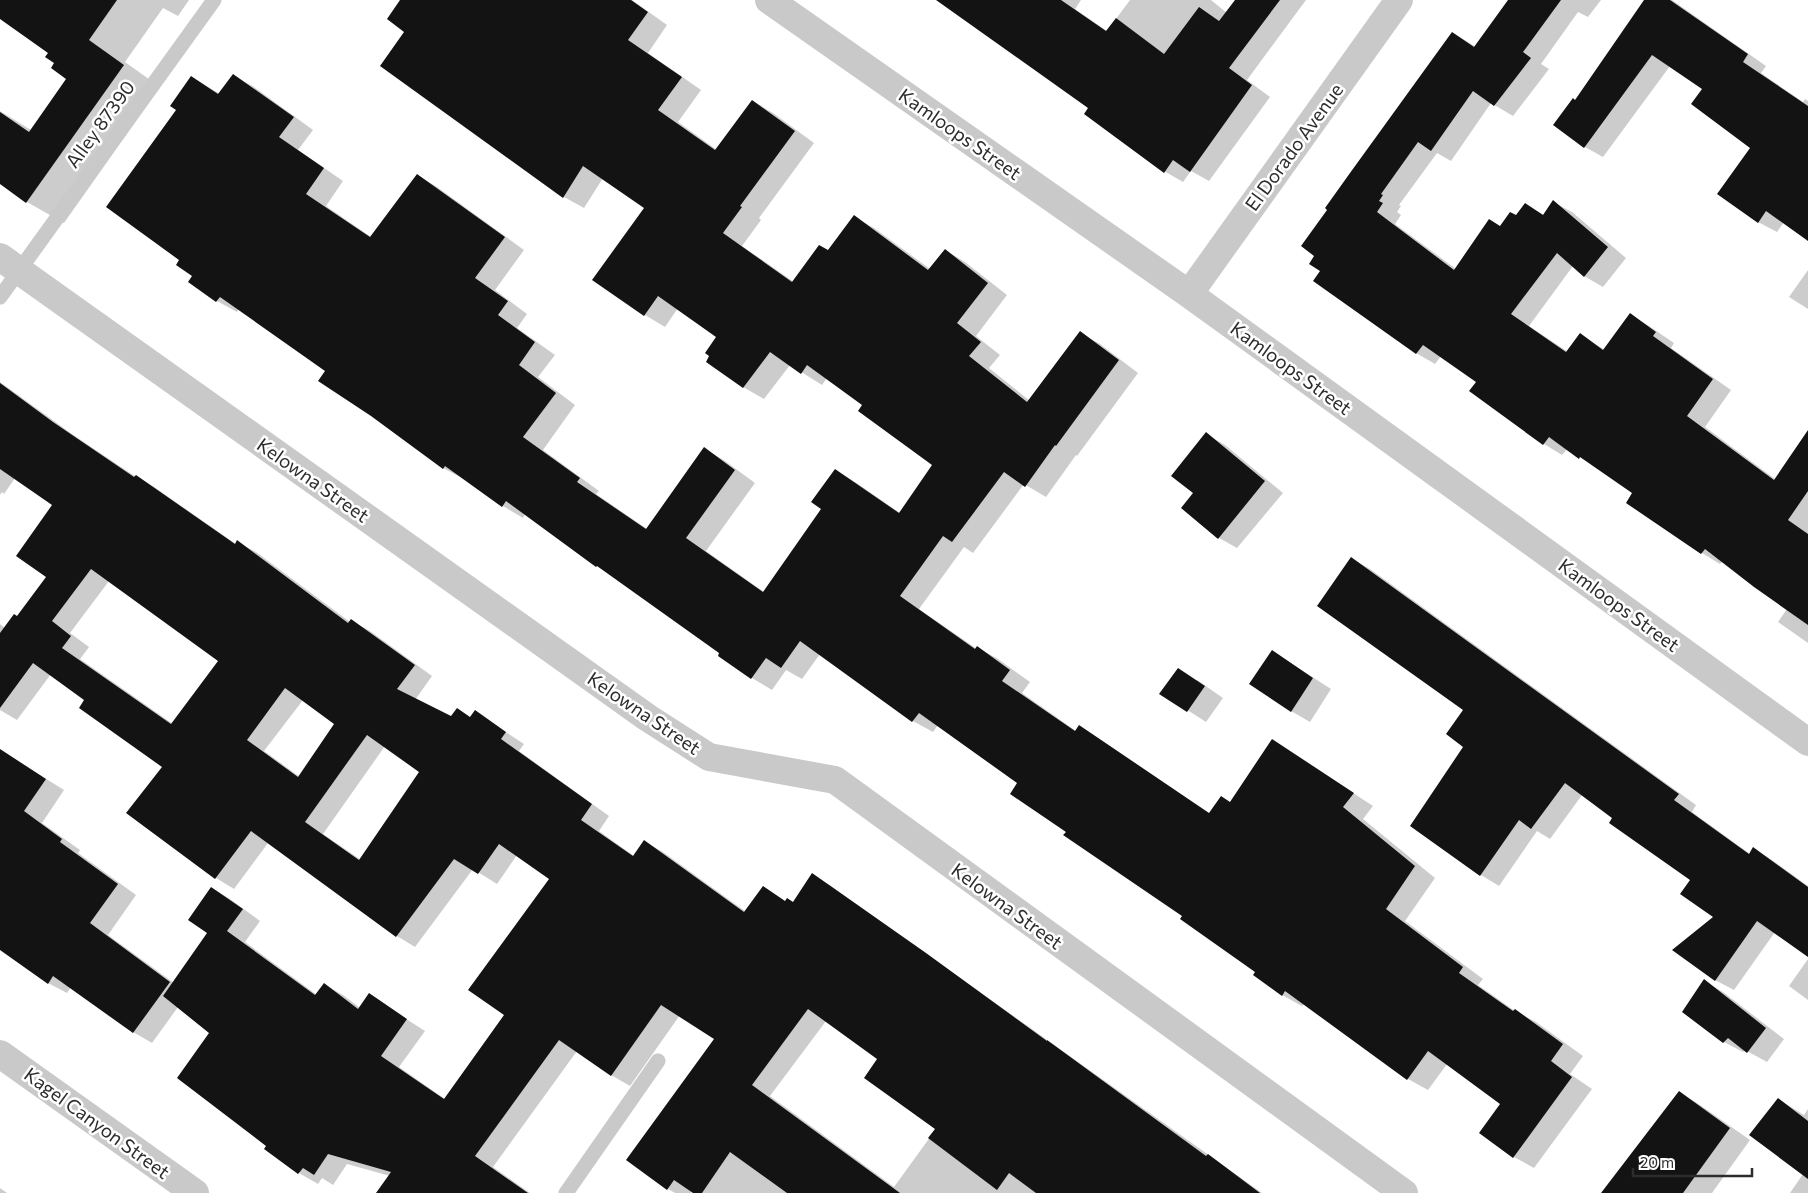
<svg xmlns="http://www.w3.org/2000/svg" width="1808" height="1193" viewBox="0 0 1808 1193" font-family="Commissioner,sans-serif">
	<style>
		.shadow { fill: #0003; fill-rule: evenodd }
		.building { fill: #131313; fill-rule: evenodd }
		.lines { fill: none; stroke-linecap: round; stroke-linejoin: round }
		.lane { stroke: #c9c9c9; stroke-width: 15 }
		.street { stroke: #c9c9c9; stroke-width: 28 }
		.labels { text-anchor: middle; stroke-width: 5; stroke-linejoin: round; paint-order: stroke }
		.street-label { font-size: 19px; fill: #2c2c2c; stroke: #fff }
	</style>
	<rect width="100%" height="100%" fill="#fff"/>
	<!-- shadow -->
	<path class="shadow" d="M 0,0 L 189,0 L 178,16 L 163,8 L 125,62 L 160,87 L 64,223 L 27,202 L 0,183 L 0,111 L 31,130 L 68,78 L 49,53 L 0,18 Z
		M 402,0 L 632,0 L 667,25 L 648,53 L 701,90 L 678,122 L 717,150 L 753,101 L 773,113 L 814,143 L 759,218 L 761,220 L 742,246 L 794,282 L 828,251 L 854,217 L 874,228 L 930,269 L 945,250 L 965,262 L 1007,295 L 976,336 L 1000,355 L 989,368 L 1030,401 L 1080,333 L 1100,344 L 1138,373 L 1077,456 L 1076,455 L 1046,497 L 1024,484 L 973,553 L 964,547 L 919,609 L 977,649 L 978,648 L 998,659 L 1030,682 L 1022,693 L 1076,731 L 1079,727 L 1099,739 L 1210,814 L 1231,803 L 1272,740 L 1373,806 L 1363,819 L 1435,878 L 1405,921 L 1483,979 L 1478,985 L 1515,1011 L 1536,1022 L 1583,1056 L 1570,1074 L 1592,1089 L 1534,1168 L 1514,1157 L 1502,1104 L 1447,1064 L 1428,1090 L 1408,1079 L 1305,1003 L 1302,1006 L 1282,995 L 1257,972 L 1183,916 L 1067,832 L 1019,783 L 938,725 L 933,732 L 913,721 L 820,654 L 802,679 L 786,670 L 772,690 L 752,678 L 719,655 L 721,653 L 610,574 L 597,566 L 525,514 L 523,518 L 503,506 L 464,478 L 464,479 L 443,468 L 327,371 L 239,309 L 237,312 L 217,301 L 181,260 L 178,110 L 191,77 L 220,94 L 233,75 L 254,87 L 313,130 L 298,150 L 343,181 L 326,206 L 371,237 L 417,175 L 437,187 L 524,250 L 495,290 L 527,314 L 517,328 L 555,355 L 538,377 L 575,405 L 543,450 L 599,491 L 596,494 L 647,529 L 705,449 L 725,461 L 755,483 L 706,551 L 764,592 L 822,509 L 835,470 L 855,482 L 900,513 L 934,465 L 864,405 L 827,378 L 822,385 L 790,365 L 764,399 L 743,387 L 717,337 L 678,308 L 665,327 L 645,315 L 646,208 L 603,178 L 584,208 L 564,197 L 406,32 Z
		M 939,0 L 1081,0 L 1075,9 L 1107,31 L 1130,0 L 1211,0 L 1227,13 L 1237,0 L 1306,0 L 1247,80 L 1270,97 L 1209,181 L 1191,171 L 1183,182 L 1164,171 L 1090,108 Z
		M 1509,0 L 1601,0 L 1588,17 L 1578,12 L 1541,64 L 1549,69 L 1513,116 L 1491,103 L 1451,161 L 1437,153 L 1399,205 L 1401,206 L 1397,212 L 1401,215 L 1395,224 L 1456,269 L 1501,228 L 1516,217 L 1525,204 L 1544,215 L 1553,202 L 1572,212 L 1626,258 L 1603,287 L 1584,276 L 1573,266 L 1529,326 L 1568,352 L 1580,335 L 1605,350 L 1630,315 L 1649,326 L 1674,343 L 1671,348 L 1731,390 L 1705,427 L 1775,479 L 1808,462 L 1808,643 L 1778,622 L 1787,609 L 1723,561 L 1720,564 L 1702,553 L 1627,502 L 1633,493 L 1568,448 L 1562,455 L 1544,444 L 1478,381 L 1441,356 L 1435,364 L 1416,353 L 1315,281 L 1453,33 L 1476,47 Z
		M 1646,0 L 1672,0 L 1766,66 L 1761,73 L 1803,102 L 1805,99 L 1808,101 L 1808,240 L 1784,222 L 1777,232 L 1758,222 L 1751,148 L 1704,89 L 1670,66 L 1603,157 L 1585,147 L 1575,101 Z
		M 1808,270 L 1808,309 L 1789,297 Z
		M 0,382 L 72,434 L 136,477 L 154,487 L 236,544 L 237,542 L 256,552 L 350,622 L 351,621 L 370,631 L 432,676 L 415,700 L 451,718 L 471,718 L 475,712 L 524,744 L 519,751 L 609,816 L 599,831 L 634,856 L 645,842 L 663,852 L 746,912 L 763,887 L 786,902 L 793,903 L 813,875 L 831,886 L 1262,1193 L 696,1193 L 692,1191 L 691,1193 L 675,1193 L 668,1189 L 716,1038 L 680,1015 L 630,1086 L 611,1075 L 577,1051 L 493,1167 L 530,1193 L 378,1193 L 390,1176 L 347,1164 L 333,1185 L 322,1178 L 318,1184 L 299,1173 L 266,1149 L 268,1145 L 211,1033 L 178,1007 L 152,1043 L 133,1032 L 71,987 L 67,993 L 48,983 L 0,944 L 0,750 L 64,790 L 42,823 L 80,850 L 78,853 L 136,895 L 108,935 L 174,983 L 208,933 L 212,888 L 230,899 L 260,921 L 245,942 L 317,995 L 325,985 L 343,995 L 360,1008 L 369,995 L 425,1031 L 399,1067 L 445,1099 L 506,1015 L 551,879 L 517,855 L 497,884 L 473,869 L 415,947 L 397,936 L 268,843 L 234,889 L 216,878 L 128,813 L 163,767 L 86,700 L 51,674 L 17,720 L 0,710 L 0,624 L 5,628 L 18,617 L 47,577 L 54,505 L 15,478 L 4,494 L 2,492 L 0,495 ZM 109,581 L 220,661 L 173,724 L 80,659 L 89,647 L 70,633 ZM 303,700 L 336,723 L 300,777 L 264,751 ZM 385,746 L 420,771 L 361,860 L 323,834 ZM 826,1021 L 879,1059 L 936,1129 L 894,1187 L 770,1096 Z
		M 1206,434 L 1225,445 L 1283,493 L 1237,548 L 1219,538 L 1195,493 Z
		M 1352,559 L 1370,569 L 1696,805 L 1692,812 L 1750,854 L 1753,849 L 1772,860 L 1808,886 L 1808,956 L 1775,932 L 1734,990 L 1715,980 L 1715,917 L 1692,880 L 1582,795 L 1550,839 L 1537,831 L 1499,886 L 1481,875 L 1411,825 L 1465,747 L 1464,710 Z
		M 1272,651 L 1331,689 L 1310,722 L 1291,711 Z
		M 1197,680 L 1223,698 L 1206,722 L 1161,693 Z
		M 1808,959 L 1808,1000 L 1789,986 Z
		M 1704,981 L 1723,992 L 1784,1039 L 1767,1062 L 1745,1050 L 1743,1052 L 1724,1042 Z
		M 1680,1093 L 1700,1105 L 1750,1140 L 1712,1193 L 1623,1193 Z
		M 1778,1099 L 1804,1115 L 1808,1109 L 1808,1193 L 1790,1193 L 1803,1174 Z
		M 0,1188 L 7,1193 L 0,1193 Z"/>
	<!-- building -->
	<path class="building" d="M 0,0 L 117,0 L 89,40 L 124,65 L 26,203 L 0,184 L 0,112 L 29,132 L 66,79 L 51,68 L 54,63 L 45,57 L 48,53 L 0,19 Z
		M 400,0 L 631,0 L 648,12 L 628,40 L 682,77 L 658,110 L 715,150 L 752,100 L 795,131 L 740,206 L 742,207 L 723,233 L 792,282 L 819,245 L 828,250 L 854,215 L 928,270 L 945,249 L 988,283 L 957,323 L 981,342 L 969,356 L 1027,402 L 1080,331 L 1119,360 L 1056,446 L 1055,445 L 1025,487 L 1004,472 L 952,542 L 943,536 L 900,596 L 975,649 L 977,646 L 1010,670 L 1002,681 L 1075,731 L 1079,725 L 1209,813 L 1221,796 L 1230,802 L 1272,739 L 1354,793 L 1343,807 L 1415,866 L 1386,909 L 1463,967 L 1459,973 L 1513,1011 L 1515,1009 L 1563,1044 L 1551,1061 L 1572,1077 L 1513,1158 L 1479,1133 L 1500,1104 L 1428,1051 L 1407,1080 L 1285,991 L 1282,996 L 1253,975 L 1255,972 L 1180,919 L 1182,916 L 1063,835 L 1066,832 L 1010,794 L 1017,783 L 919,713 L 912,722 L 800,641 L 781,668 L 766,658 L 751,679 L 718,656 L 719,653 L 597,566 L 596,567 L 506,501 L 502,507 L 445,466 L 443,469 L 371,416 L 318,381 L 325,371 L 220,297 L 216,302 L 188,282 L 192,276 L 176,265 L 179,260 L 106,207 L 176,110 L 170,106 L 191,76 L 218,94 L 233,74 L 294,117 L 279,137 L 324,168 L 306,194 L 370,237 L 417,174 L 505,237 L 475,278 L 508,301 L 498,315 L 535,342 L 519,365 L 556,393 L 523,437 L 580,478 L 577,482 L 646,529 L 704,447 L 735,470 L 686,538 L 763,592 L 821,509 L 811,502 L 835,469 L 899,513 L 932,465 L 858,411 L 862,405 L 807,365 L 801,374 L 770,352 L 743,388 L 706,362 L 709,356 L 705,353 L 716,337 L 658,296 L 644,316 L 592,280 L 644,208 L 583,166 L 563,198 L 380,66 L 404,32 L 387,19 Z
		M 936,0 L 1061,0 L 1106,31 L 1116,18 L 1164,54 L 1199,7 L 1219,21 L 1235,0 L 1280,0 L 1229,68 L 1252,85 L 1190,172 L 1173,160 L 1164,173 L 1084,114 L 1088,108 Z
		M 1508,0 L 1561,0 L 1523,52 L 1531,58 L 1494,106 L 1473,91 L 1431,151 L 1418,142 L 1381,194 L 1383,195 L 1379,201 L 1383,203 L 1377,212 L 1454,270 L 1489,219 L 1500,226 L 1510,212 L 1516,215 L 1525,203 L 1543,215 L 1553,200 L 1608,247 L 1584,277 L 1557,253 L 1511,314 L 1566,352 L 1580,333 L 1603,350 L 1630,313 L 1656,332 L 1653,336 L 1713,379 L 1687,416 L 1774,480 L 1808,430 L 1808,491 L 1788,520 L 1808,534 L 1808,625 L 1754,587 L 1705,549 L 1701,554 L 1626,503 L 1632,493 L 1580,457 L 1579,459 L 1549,437 L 1543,445 L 1469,391 L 1476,382 L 1423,345 L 1416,354 L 1313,281 L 1320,271 L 1309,264 L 1314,256 L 1301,246 L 1327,210 L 1325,208 L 1350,173 L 1452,32 L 1474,47 Z
		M 1644,0 L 1670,0 L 1748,54 L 1743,62 L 1808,106 L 1808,241 L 1766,211 L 1758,223 L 1717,194 L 1750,148 L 1691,104 L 1702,89 L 1652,55 L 1584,148 L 1553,125 L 1573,98 L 1575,100 Z
		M 0,383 L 53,422 L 134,477 L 136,475 L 235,544 L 237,540 L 348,623 L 351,619 L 415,665 L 397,689 L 451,716 L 457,708 L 470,717 L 475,710 L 506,732 L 501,739 L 592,804 L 581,820 L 633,856 L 644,840 L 744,912 L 763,886 L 785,901 L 787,898 L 793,902 L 812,873 L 926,953 L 1047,1041 L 1047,1040 L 1206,1156 L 1208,1154 L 1260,1193 L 1036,1193 L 1009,1173 L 997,1190 L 928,1138 L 935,1129 L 864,1078 L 877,1059 L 808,1009 L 752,1085 L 900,1193 L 787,1193 L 730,1152 L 702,1193 L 693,1193 L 674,1180 L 667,1190 L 626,1160 L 714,1039 L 661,1005 L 611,1076 L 559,1040 L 475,1156 L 528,1193 L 376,1193 L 391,1172 L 328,1154 L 314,1175 L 303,1168 L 298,1174 L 264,1149 L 266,1146 L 177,1078 L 209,1033 L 163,996 L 207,933 L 188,920 L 211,887 L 243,909 L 227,931 L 315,995 L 324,983 L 358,1009 L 369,993 L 407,1019 L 381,1056 L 444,1099 L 504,1015 L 468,990 L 549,879 L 499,844 L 478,874 L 454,859 L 396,937 L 251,831 L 215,879 L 126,813 L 162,767 L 79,708 L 84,700 L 33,663 L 0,708 L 0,633 L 14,614 L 17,616 L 46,577 L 16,556 L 52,505 L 0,469 ZM 91,569 L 218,661 L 171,724 L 62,648 L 71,636 L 52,621 ZM 285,688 L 334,724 L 298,777 L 247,740 ZM 367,735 L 419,772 L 359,860 L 305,822 Z
		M 1206,432 L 1265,481 L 1218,539 L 1181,508 L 1193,493 L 1171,476 Z
		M 1351,557 L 1679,794 L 1674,800 L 1749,854 L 1753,847 L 1808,887 L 1808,957 L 1757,921 L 1715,981 L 1672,950 L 1713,917 L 1680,894 L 1690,880 L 1609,823 L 1612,818 L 1565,783 L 1531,829 L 1519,820 L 1480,876 L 1410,826 L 1463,747 L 1446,734 L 1463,710 L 1317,606 Z
		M 1272,650 L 1313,678 L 1291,712 L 1249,684 Z
		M 1178,668 L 1205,686 L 1187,712 L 1159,694 Z
		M 0,749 L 46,779 L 24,811 L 62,839 L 60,842 L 118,884 L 90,923 L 170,982 L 133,1033 L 53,976 L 48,984 L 0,950 Z
		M 1704,979 L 1766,1028 L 1747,1053 L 1728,1038 L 1723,1043 L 1682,1012 Z
		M 1679,1091 L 1730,1128 L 1683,1193 L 1601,1193 Z
		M 1778,1098 L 1808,1121 L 1808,1179 L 1749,1135 Z"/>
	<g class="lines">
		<!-- lane -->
		<path class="lane" d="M 0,297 L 214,0
			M 566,1193 L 658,1061"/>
		<!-- street -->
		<path class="street" d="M 769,0 L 1189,294 L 1808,742
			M 0,257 L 648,718 L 709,757 L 835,780 L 1404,1193
			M 1189,294 L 1399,0
			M 0,1054 L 195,1193"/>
	</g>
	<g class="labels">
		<!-- street labels -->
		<g class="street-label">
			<text transform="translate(100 124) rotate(-54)" y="7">Alley 87390</text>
			<text transform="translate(960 134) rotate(35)" y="7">Kamloops Street</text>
			<text transform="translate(1294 147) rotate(-54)" y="7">El Dorado Avenue</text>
			<text transform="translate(1291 368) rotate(36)" y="7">Kamloops Street</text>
			<text transform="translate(313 480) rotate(35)" y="7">Kelowna Street</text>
			<text transform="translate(1619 605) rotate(36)" y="7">Kamloops Street</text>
			<text transform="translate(644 713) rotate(34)" y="7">Kelowna Street</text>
			<text transform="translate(1007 906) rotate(36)" y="7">Kelowna Street</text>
			<text transform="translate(97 1123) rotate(36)" y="7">Kagel Canyon Street</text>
		</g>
	</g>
	<!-- scale -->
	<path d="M1633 1168v8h119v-8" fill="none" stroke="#2c2c2c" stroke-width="2.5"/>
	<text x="1640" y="1168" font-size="15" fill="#2c2c2c" stroke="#ffffff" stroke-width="4" paint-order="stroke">20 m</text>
</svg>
